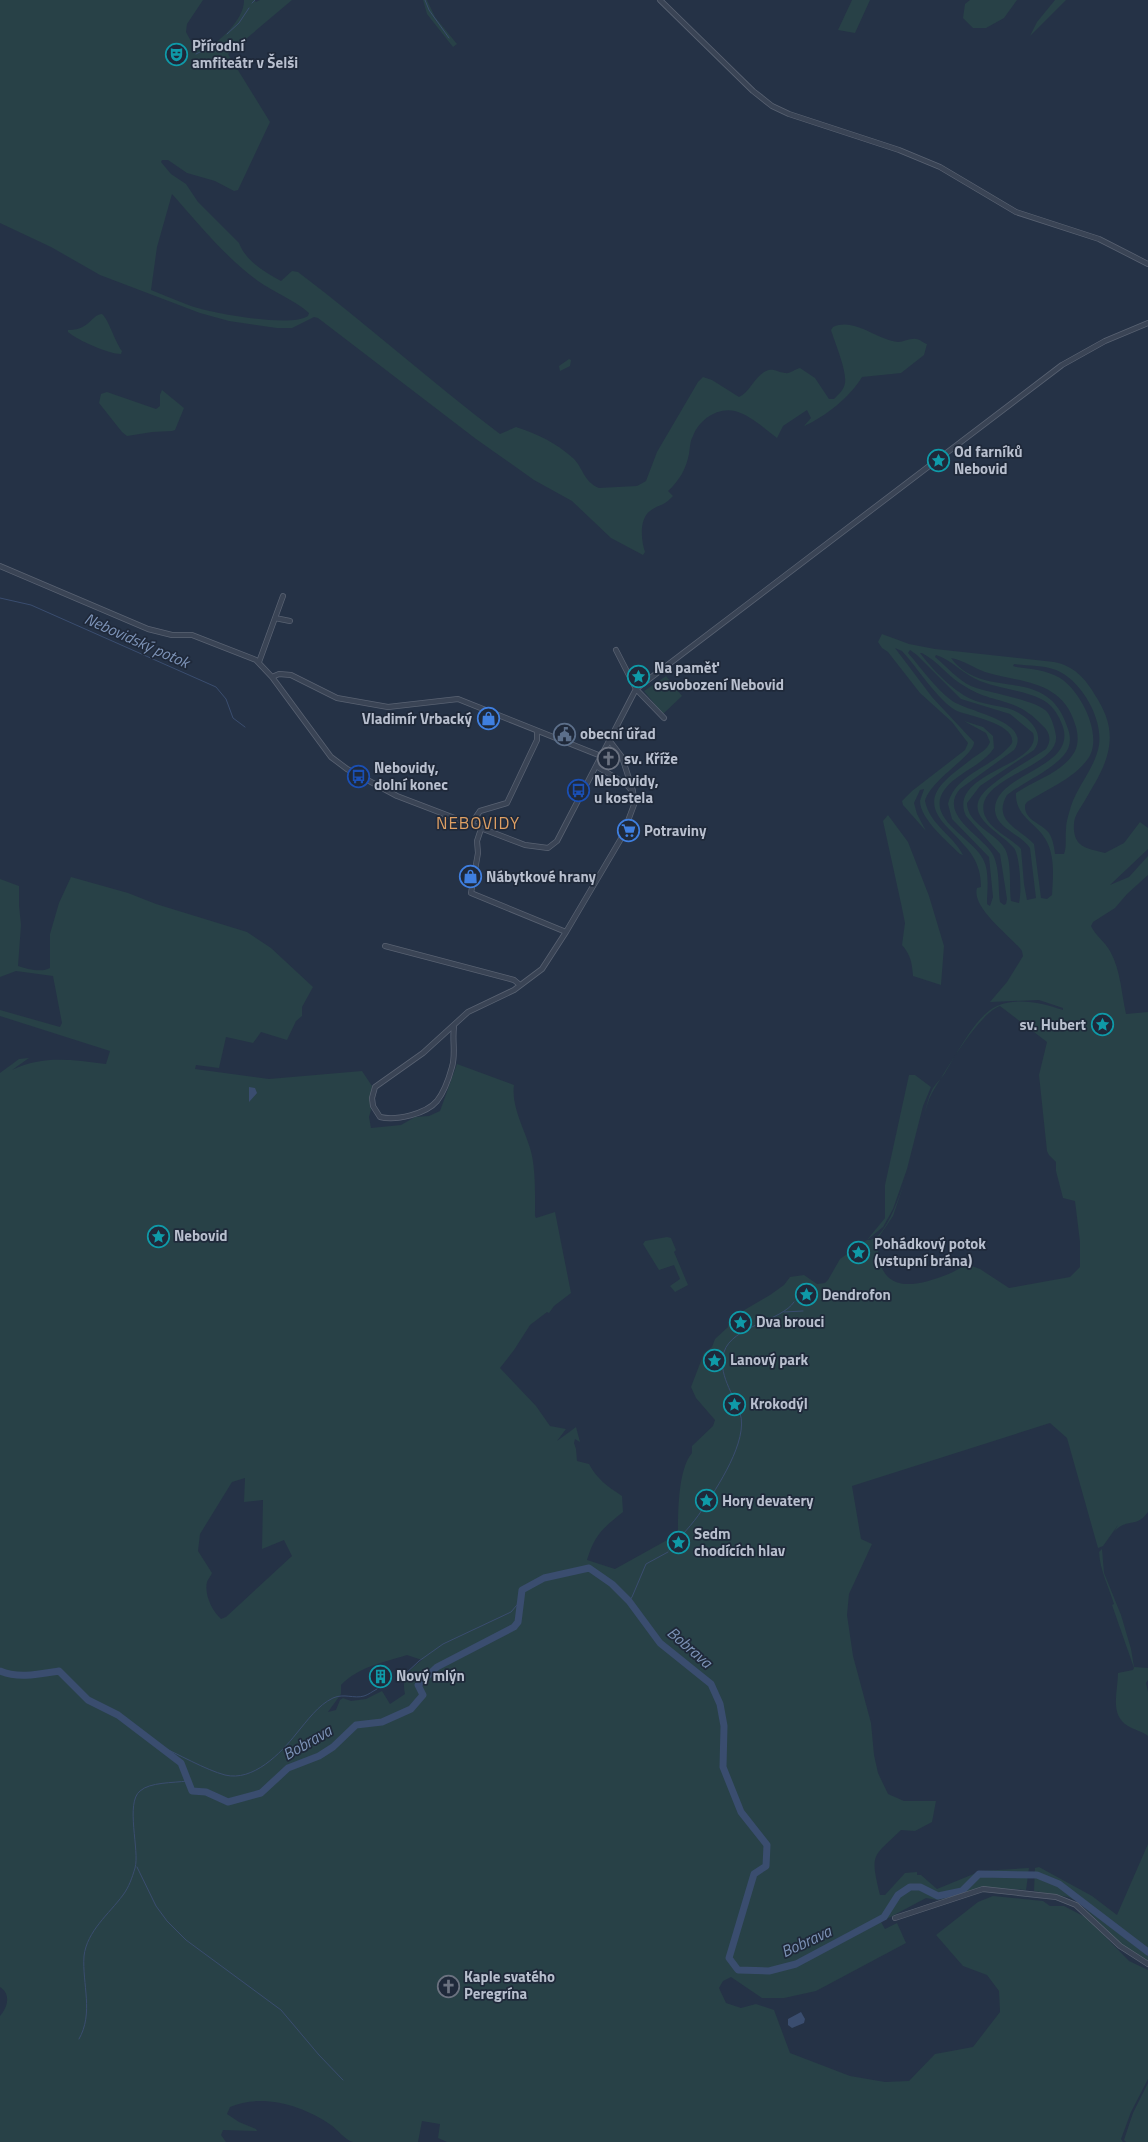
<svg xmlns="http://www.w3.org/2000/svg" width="1148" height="2142" viewBox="0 0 1148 2142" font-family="'Titillium Web',sans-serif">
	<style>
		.green { fill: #284147; fill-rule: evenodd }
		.water { fill: #3a4d6f }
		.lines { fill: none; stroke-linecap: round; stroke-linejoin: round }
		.stream { stroke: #3a4d6f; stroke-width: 1 }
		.river { stroke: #3a4d6f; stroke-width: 7 }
		.minor-casing { stroke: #596272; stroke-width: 6 }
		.minor { stroke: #3a4455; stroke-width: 4.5 }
		.labels { text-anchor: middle; stroke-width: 3.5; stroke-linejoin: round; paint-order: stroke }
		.poi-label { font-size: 15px; font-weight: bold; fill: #b8bfce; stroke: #1f293a; text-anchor: start }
		.water-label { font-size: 16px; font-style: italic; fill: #7d93b7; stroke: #1f293a }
		.quarter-label { font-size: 17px; letter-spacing: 1px; fill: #de9f63; stroke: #1f293a }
	</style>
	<rect width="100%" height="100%" fill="#253246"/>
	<!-- green -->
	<path class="green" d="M 0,0 L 203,0 L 187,24 L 186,32 L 193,45 L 202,51 C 218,44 245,19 244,0 L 254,0 L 256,2 L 260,0 L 292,0 L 228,54 L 270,122 L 238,190 L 234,191 L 215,181 L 187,173 L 168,160 L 162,160 L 161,162 L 171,174 L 186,184 L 198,202 L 239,243 C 246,261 263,271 281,281 L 292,271 L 298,272 C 367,324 431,382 500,434 L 516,427 C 538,434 556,443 573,458 C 584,469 583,481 599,488 L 637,486 L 646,481 L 657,452 L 698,382 L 703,377 L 712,380 L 739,397 C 749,393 754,378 764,372 C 773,367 776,372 785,373 C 790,374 795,369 800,368 L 815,378 L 829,399 L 834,399 C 838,395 844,390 845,383 C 847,371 835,343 831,330 L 833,327 C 854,317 877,340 898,342 C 904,342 910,338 916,339 C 920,339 923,343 927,344 L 924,355 L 901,373 L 862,377 C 850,397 825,417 804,426 L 811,418 L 807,410 L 783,426 L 777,438 C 764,428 750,415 735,411 C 717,407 699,420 693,436 C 690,441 690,448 689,454 C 686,469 679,481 668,491 L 673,496 C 663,507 659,504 650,511 C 639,519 641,540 645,552 L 643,555 L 611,538 L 572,501 L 534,480 L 476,439 L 318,318 L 314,317 L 292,328 L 277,328 L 229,321 L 200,313 L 100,275 L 51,247 L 0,223 ZM 172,194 C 197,222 227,259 258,281 C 275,293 293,299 309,313 L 308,316 C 291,328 211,313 191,306 C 177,301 164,295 151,290 L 157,247 Z
		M 423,0 L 427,0 L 435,17 L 457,44 L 453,47 L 427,14 Z
		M 852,0 L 870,0 L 855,33 L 838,30 Z
		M 970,0 L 1017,0 L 1004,18 L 986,28 L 973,28 L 963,18 L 965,4 Z
		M 1055,0 L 1066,0 L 1030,36 L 1037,22 Z
		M 102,314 C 109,320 115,342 122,351 L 121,354 C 109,354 77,340 68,332 L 68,330 C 89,331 92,314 102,314 Z
		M 569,359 L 571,360 L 570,366 L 560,371 L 559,366 Z
		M 162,390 L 184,408 L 175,430 L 172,431 L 152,432 L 127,436 L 122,432 L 99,403 L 101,394 L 107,392 L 156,409 L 160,406 L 160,395 Z
		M 882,634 L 909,644 L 935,649 L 1054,662 C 1074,666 1085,678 1095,695 C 1107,714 1113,730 1108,752 C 1104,770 1093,786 1084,802 C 1081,807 1077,812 1075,818 C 1073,825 1073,838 1080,844 C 1085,849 1098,851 1105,853 L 1124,843 L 1140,822 L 1148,828 L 1148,849 L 1110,885 L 1129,877 L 1148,856 L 1148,875 L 1127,894 L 1115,908 L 1093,922 L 1091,926 C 1095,935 1105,942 1110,951 C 1121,971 1121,992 1126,1014 L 1148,1012 L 1148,1512 C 1136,1529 1127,1517 1114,1532 L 1118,1525 L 1103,1546 L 1098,1548 L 1067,1438 L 1050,1423 L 852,1486 L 861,1539 L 872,1544 L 849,1594 L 847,1615 L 853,1656 L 871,1723 L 874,1755 L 878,1773 L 888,1794 L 904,1801 L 936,1801 L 932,1822 L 915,1831 L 901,1830 C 872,1858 870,1853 880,1895 L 885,1895 L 905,1873 L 917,1872 L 917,1875 L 921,1875 L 937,1889 L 981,1871 L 1029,1868 L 1026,1890 L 982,1887 L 960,1895 L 938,1900 L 926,1898 L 881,1922 L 885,1929 L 897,1923 L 906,1943 L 816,1991 L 784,1998 L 762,1998 L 731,1977 L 723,1981 L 719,1988 L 726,2003 L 741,2008 L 756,2004 L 774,2010 L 790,2053 L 850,2076 L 885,2082 L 909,2081 L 935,2054 L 973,2047 L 1000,2012 L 999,1991 L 987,1975 L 963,1966 L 936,1935 L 978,1902 L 993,1896 L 1043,1901 L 1050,1906 L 1064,1906 L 1087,1918 L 1129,1961 L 1148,1970 L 1148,2079 L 1131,2112 L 1121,2139 L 1123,2142 L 447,2142 L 438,2138 L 440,2124 L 422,2121 L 418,2142 C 401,2142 368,2142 353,2142 C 345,2140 338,2130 331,2125 C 304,2106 262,2093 230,2107 L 227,2114 L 239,2122 L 256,2129 L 257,2131 L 223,2130 L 221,2135 L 226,2142 L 0,2142 L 0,2016 C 8,2007 11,1994 0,1987 L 0,1073 L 19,1059 L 29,1058 L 12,1070 C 44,1055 71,1060 106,1064 L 110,1051 L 0,1016 L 0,1010 L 60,1027 L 62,1023 L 53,976 L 16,971 L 0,977 L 0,879 L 19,886 L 19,905 L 21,925 L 18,966 C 27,969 42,973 50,968 L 50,934 L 59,903 L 71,877 L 128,893 L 156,904 L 247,932 L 271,948 L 313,987 L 302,1007 L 302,1016 L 296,1021 L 287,1040 L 261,1032 L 253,1043 L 226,1037 L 219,1068 L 196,1065 L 195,1069 L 269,1079 L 362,1071 L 372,1086 L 370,1106 L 371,1110 L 369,1117 L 371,1128 L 401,1125 L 415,1117 L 429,1116 L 440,1111 L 457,1064 L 514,1085 C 511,1106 524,1128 530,1148 C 536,1167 535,1196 535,1216 L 536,1218 L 555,1212 L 571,1293 L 554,1306 L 549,1313 L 547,1312 L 530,1325 L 514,1350 L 500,1368 L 536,1406 L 550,1426 L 566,1429 L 557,1441 L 576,1427 L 580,1442 L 575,1439 L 574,1443 L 576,1449 L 577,1461 L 589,1464 C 597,1479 607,1486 622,1496 L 623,1512 C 603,1528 595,1534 587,1560 L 615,1569 L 678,1534 C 678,1513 678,1469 692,1453 L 692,1446 L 713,1426 L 715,1420 L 696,1398 L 691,1387 L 704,1353 L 712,1347 L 715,1339 L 728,1327 L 729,1319 L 770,1295 L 784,1285 L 790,1277 L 804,1275 L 817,1284 L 825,1283 L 828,1280 L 840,1259 L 867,1240 L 885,1218 L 885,1185 L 909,1075 L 915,1075 L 931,1087 L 923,1106 L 907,1169 L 893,1209 L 883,1227 L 867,1240 C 887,1243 904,1182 910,1166 L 893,1216 L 878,1238 C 876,1290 905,1291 946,1275 C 954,1272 961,1267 969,1265 L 980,1269 L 1009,1288 L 1070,1277 L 1080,1267 L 1080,1242 L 1075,1201 L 1063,1198 L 1056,1171 L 1056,1162 L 1049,1155 L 1047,1151 L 1039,1075 L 1047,1042 L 1000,1006 C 979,1013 944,1073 932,1093 C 928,1100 926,1109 924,1116 C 926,1108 928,1098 932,1090 C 935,1084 941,1079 945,1073 C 956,1055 977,1014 997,1006 C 1018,997 1042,1003 1063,1010 L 1063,1008 L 1039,1000 L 990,1002 L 1007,982 L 1023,956 L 1022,951 C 1011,936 971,908 977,888 L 981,887 C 981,860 968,849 950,830 C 915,797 945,780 973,758 C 980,753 987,750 990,742 L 986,733 L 964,721 L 983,727 L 993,736 L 994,748 C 982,766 958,772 945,789 C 923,818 973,838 983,859 C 990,872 987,891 987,904 L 990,906 L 993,897 L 989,857 L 952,819 L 948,804 C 955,773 995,767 1012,743 C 1016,724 970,716 957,711 C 939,702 917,667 902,651 L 895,648 L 932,697 L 974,742 C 975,755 930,780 925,801 C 930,825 953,835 963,855 L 960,854 C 948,842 920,819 920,801 C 921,797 923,793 924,789 L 920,790 L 914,803 L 917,814 L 926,831 L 903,805 L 902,801 L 912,791 L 965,750 L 968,743 L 952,722 L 920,693 L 888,652 L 882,648 L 878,642 ZM 910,650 L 917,655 L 961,699 L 1010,714 L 1033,733 C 1044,766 946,772 966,816 L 1000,854 L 1007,899 L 1006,904 L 1004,905 L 1000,902 C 998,888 1000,866 992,853 C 981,835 938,814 960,789 L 1014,750 C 1034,721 966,712 951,700 C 935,688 922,669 908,653 ZM 920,653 L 922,653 C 939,662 949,678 966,687 C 995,705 1015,696 1042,725 C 1050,732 1052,740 1046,749 C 1029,761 992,780 981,796 C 966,818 1003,834 1014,848 C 1020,856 1022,893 1019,903 L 1011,901 C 1009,887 1012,862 1005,849 C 996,833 967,824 967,803 L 980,786 L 1034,750 C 1047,733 1027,716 1013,710 C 999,705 984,705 971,699 C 952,690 933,670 920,653 ZM 936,655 C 952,660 964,675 980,681 C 1000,689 1022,690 1041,699 C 1051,704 1057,712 1061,722 C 1083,769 992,772 995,811 C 997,829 1021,834 1030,848 L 1036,898 L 1027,900 L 1024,884 L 1021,849 C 1011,838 991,830 985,816 C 970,778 1060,768 1056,736 C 1055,729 1052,719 1048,713 C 1039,700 987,693 971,686 C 958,680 946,666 935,657 ZM 951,658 C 963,660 974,668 985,672 C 1021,683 1062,680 1075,724 C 1078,732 1079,743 1075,751 C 1064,772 1035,780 1016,793 C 1015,818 1038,823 1047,842 C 1055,858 1053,877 1052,895 L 1047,899 L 1041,898 L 1034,844 C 1019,828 992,821 1007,795 C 1025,781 1049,772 1064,755 C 1071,747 1071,737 1068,729 C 1048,662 984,703 951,658 ZM 1014,664 C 1028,666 1043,665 1056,670 C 1081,680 1103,718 1099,745 C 1095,768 1078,785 1071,806 C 1069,814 1066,821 1066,830 C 1065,838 1067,846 1064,854 L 1055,854 C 1054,846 1053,840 1049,833 C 1042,823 1024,821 1025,805 L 1027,802 C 1047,789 1073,779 1087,760 C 1105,738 1081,691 1060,678 C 1046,670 1032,669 1016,667 L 1013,666 ZM 245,1478 L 244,1502 L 263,1500 L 262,1549 L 284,1540 L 292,1556 L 226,1617 L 221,1619 C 212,1611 204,1594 207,1582 C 208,1579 211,1576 212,1573 L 198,1551 L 200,1534 L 232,1482 ZM 407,1655 L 422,1660 C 409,1670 401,1677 405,1694 L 390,1704 L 382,1691 L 366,1699 L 351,1701 L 343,1698 L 340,1700 L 336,1710 L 328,1712 L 341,1694 L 341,1685 C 360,1666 382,1663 407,1655 Z
		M 666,676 L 682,696 L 663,714 L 644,691 Z
		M 888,815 L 908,842 L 929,896 L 944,946 L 941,985 L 913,976 C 912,964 911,955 902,945 L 905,923 L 902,908 L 883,821 Z
		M 667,1237 L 671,1238 L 676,1250 L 674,1252 L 688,1285 L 675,1292 L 670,1286 L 680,1279 L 674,1265 L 659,1270 L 643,1244 L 645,1241 Z
		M 1102,1549 L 1104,1573 L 1121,1615 L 1131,1649 L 1134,1667 L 1148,1668 L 1148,1680 L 1146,1683 L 1148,1692 L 1148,1736 C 1142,1731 1134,1730 1128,1726 C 1109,1715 1118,1691 1118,1673 L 1133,1670 L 1134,1668 L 1112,1605 L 1114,1604 C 1109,1587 1100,1571 1099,1552 Z
		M 1148,1844 L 1148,1961 L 1122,1946 L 1079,1902 L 1068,1897 L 1034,1891 L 1035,1868 L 1039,1867 L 1092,1896 L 1117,1915 Z
		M 1148,2083 L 1148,2142 L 1126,2142 L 1124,2140 L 1133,2113 Z"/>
	<!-- water -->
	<path class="water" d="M 249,1087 L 255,1088 L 257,1093 L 249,1102 Z
		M 801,2012 L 805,2019 L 804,2023 L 792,2028 L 788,2025 L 788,2019 Z"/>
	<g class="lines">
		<!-- stream -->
		<path class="stream" d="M 425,0 L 429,10 L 449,38
			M 252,3 L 255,0
			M 227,34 L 239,23 L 249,8
			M 196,54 L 202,51
			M 0,598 L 31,605 L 216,687 L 226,699 L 233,718 L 245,727
			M 784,1312 L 803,1311
			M 669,1550 C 680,1537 693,1524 702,1510 C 717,1488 749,1440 740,1413 C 734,1395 717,1373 724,1352 C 732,1326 782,1321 794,1302
			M 629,1601 L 632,1597 L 646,1564 L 668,1552
			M 403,1676 L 419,1661 L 443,1644 L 511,1612 L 522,1599
			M 158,1745 C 178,1754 206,1770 225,1775 C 253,1782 281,1753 296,1734 C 307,1721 318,1705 333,1698 C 344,1693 354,1699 364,1696 C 368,1695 373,1691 377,1689
			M 137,1867 L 156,1906 L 167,1921 L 186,1940 L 281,2010 L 319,2055 L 343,2080
			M 79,2039 C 94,2013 82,1984 84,1956 C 87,1931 109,1914 123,1895 C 129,1887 132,1878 135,1868 C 140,1851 125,1803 140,1791 C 150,1782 173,1783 187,1781"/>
		<!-- river -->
		<path class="river" d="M 0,1671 C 18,1679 40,1674 59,1671 L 88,1700 L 118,1715 L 181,1763 L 192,1791 L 206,1792 L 228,1802 L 261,1793 L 288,1768 L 319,1756 L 333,1747 L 356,1725 L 382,1722 L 411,1709 L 423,1695 L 418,1685 L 437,1667 L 514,1627 L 518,1622 L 522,1590 L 544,1578 L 589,1568 L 612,1584 L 629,1601 L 660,1643 L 711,1684 L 720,1704 L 724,1726 L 723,1767 L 741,1812 L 767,1845 L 766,1866 L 754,1874 L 729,1958 L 738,1970 L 769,1971 L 796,1964 L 884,1917 L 898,1895 L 910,1887 L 920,1887 L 938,1896 L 962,1891 L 979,1874 L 1037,1875 L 1059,1884 L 1148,1952"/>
		<defs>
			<path id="minor" d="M 660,0 L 753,91 L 772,106 L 789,114 L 899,150 L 940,167 L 1016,212 L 1099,239 L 1148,264
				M 0,566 L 148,629 L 172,635 L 192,635 L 256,660 L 272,677 L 331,757 L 347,769 L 397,796 L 525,845 L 548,848 L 557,841 L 636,689 L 1062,365 L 1105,341 L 1148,323
				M 275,618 L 290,621
				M 616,650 L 636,689 L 664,718
				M 259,662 L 283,596
				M 272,677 L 279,674 L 291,675 L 337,698 L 388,707 L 458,699 L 601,756
				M 609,740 L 622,757 L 633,791
				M 471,824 L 480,811 L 507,803 L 537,740 L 537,731
				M 481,829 L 477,841 L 478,853 L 471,893 L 566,932
				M 385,946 L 514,980 L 520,985
				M 454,1027 C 452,1040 456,1054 452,1067 C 449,1078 444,1092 437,1101 C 426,1114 396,1121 380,1117 L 373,1106 L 372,1098 L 375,1087 L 423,1053 L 468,1012 L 514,990 L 542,969 L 566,932 L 622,837 L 635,802 L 633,792 L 626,784 L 596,766
				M 895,1918 L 983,1889 L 1056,1897 L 1076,1905 L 1120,1946 L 1148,1964"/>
		</defs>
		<!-- minor casing -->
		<use href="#minor" class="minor-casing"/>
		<!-- minor -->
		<use href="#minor" class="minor"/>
	</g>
	<!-- icons -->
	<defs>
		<symbol id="theatre-ring" viewBox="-11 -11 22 22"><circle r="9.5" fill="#1f293a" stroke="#0f9aa8" stroke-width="1.5"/><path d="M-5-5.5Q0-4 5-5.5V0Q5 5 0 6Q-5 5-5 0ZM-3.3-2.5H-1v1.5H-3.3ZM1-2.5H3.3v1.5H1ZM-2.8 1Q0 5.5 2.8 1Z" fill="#0f9aa8"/></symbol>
		<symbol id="sight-ring" viewBox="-11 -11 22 22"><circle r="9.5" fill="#1f293a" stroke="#0f9aa8" stroke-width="1.5"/><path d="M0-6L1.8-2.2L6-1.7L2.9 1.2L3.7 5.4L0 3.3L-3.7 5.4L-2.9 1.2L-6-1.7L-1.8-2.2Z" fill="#0f9aa8"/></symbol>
		<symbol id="shop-ring" viewBox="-11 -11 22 22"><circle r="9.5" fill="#1f293a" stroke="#3f7fe0" stroke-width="1.5"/><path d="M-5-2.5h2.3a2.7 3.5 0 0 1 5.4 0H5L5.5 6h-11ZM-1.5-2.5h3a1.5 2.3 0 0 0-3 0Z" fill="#3f7fe0"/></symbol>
		<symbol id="civic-ring" viewBox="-11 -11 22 22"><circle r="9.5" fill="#1f293a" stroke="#5c6f8a" stroke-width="1.5"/><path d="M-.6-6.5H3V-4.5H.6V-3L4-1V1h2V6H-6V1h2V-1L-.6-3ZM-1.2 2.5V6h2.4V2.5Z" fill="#5c6f8a"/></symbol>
		<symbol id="church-ring" viewBox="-11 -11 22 22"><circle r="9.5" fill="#1f293a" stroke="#6b7280" stroke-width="1.5"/><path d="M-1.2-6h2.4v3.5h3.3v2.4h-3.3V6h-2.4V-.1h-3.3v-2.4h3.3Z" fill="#6b7280"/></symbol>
		<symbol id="bus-ring" viewBox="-11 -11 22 22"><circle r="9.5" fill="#1f293a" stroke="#1a4fb4" stroke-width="1.5"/><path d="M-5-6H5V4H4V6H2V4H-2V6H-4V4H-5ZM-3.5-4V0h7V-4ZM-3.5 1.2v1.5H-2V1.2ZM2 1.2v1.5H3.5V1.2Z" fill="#1a4fb4"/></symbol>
		<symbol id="supermarket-ring" viewBox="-11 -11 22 22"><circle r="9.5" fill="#1f293a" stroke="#3f7fe0" stroke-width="1.5"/><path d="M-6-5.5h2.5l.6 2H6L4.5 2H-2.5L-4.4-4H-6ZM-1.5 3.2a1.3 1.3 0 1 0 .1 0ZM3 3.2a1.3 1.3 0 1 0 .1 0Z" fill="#3f7fe0"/></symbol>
		<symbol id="building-ring" viewBox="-11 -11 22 22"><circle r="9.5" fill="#1f293a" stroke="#0f9aa8" stroke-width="1.5"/><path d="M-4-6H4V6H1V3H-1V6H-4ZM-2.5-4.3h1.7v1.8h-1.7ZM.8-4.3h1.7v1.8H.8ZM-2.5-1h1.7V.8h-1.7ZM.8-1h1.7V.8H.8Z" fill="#0f9aa8"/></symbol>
	</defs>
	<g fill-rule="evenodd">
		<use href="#theatre-ring" x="164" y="42" width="25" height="25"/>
		<use href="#sight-ring" x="926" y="448" width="25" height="25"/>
		<use href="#sight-ring" x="626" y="664" width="25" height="25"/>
		<use href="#shop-ring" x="476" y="706" width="25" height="25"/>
		<use href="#civic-ring" x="552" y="722" width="25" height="25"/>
		<use href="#church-ring" x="596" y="746" width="25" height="25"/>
		<use href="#bus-ring" x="346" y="764" width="25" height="25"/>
		<use href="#bus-ring" x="566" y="778" width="25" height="25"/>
		<use href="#supermarket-ring" x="616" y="818" width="25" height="25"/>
		<use href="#shop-ring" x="458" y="864" width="25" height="25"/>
		<use href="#sight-ring" x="1090" y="1012" width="25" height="25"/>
		<use href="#sight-ring" x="146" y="1224" width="25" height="25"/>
		<use href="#sight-ring" x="846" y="1240" width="25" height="25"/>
		<use href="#sight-ring" x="794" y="1282" width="25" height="25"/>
		<use href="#sight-ring" x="728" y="1310" width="25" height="25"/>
		<use href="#sight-ring" x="702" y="1348" width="25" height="25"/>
		<use href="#sight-ring" x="722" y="1392" width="25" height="25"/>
		<use href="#sight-ring" x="694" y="1488" width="25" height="25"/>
		<use href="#sight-ring" x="666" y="1530" width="25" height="25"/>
		<use href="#building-ring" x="368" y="1664" width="25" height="25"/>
		<use href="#church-ring" x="436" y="1974" width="25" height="25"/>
	</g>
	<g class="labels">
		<!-- poi labels -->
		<g class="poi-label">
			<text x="192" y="51">Přírodní<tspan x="192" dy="17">amfiteátr v Šelši</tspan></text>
			<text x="954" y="457">Od farníků<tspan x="954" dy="17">Nebovid</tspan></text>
			<text x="654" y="673">Na paměť<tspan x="654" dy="17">osvobození Nebovid</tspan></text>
			<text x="472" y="724" text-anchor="end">Vladimír Vrbacký</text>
			<text x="580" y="739">obecní úřad</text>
			<text x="624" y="764">sv. Kříže</text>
			<text x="374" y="773">Nebovidy,<tspan x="374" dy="17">dolní konec</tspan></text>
			<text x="594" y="786">Nebovidy,<tspan x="594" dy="17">u kostela</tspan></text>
			<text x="644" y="836">Potraviny</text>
			<text x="486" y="882">Nábytkové hrany</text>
			<text x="1086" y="1030" text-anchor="end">sv. Hubert</text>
			<text x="174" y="1241">Nebovid</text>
			<text x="874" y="1249">Pohádkový potok<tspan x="874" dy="17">(vstupní brána)</tspan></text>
			<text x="822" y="1300">Dendrofon</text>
			<text x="756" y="1327">Dva brouci</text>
			<text x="730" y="1365">Lanový park</text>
			<text x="750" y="1409">Krokodýl</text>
			<text x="722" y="1506">Hory devatery</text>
			<text x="694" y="1539">Sedm<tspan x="694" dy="17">chodících hlav</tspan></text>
			<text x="396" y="1681">Nový mlýn</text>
			<text x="464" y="1982">Kaple svatého<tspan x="464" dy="17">Peregrína</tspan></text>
		</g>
		<!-- water labels -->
		<g class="water-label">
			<text transform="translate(137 640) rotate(24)" y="6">Nebovidský potok</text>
			<text transform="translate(690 1647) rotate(41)" y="6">Bobrava</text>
			<text transform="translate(307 1742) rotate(-30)" y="6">Bobrava</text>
			<text transform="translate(806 1941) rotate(-25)" y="6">Bobrava</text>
		</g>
		<!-- quarter labels -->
		<g class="quarter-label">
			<text x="478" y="829">NEBOVIDY</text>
		</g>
	</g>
</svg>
